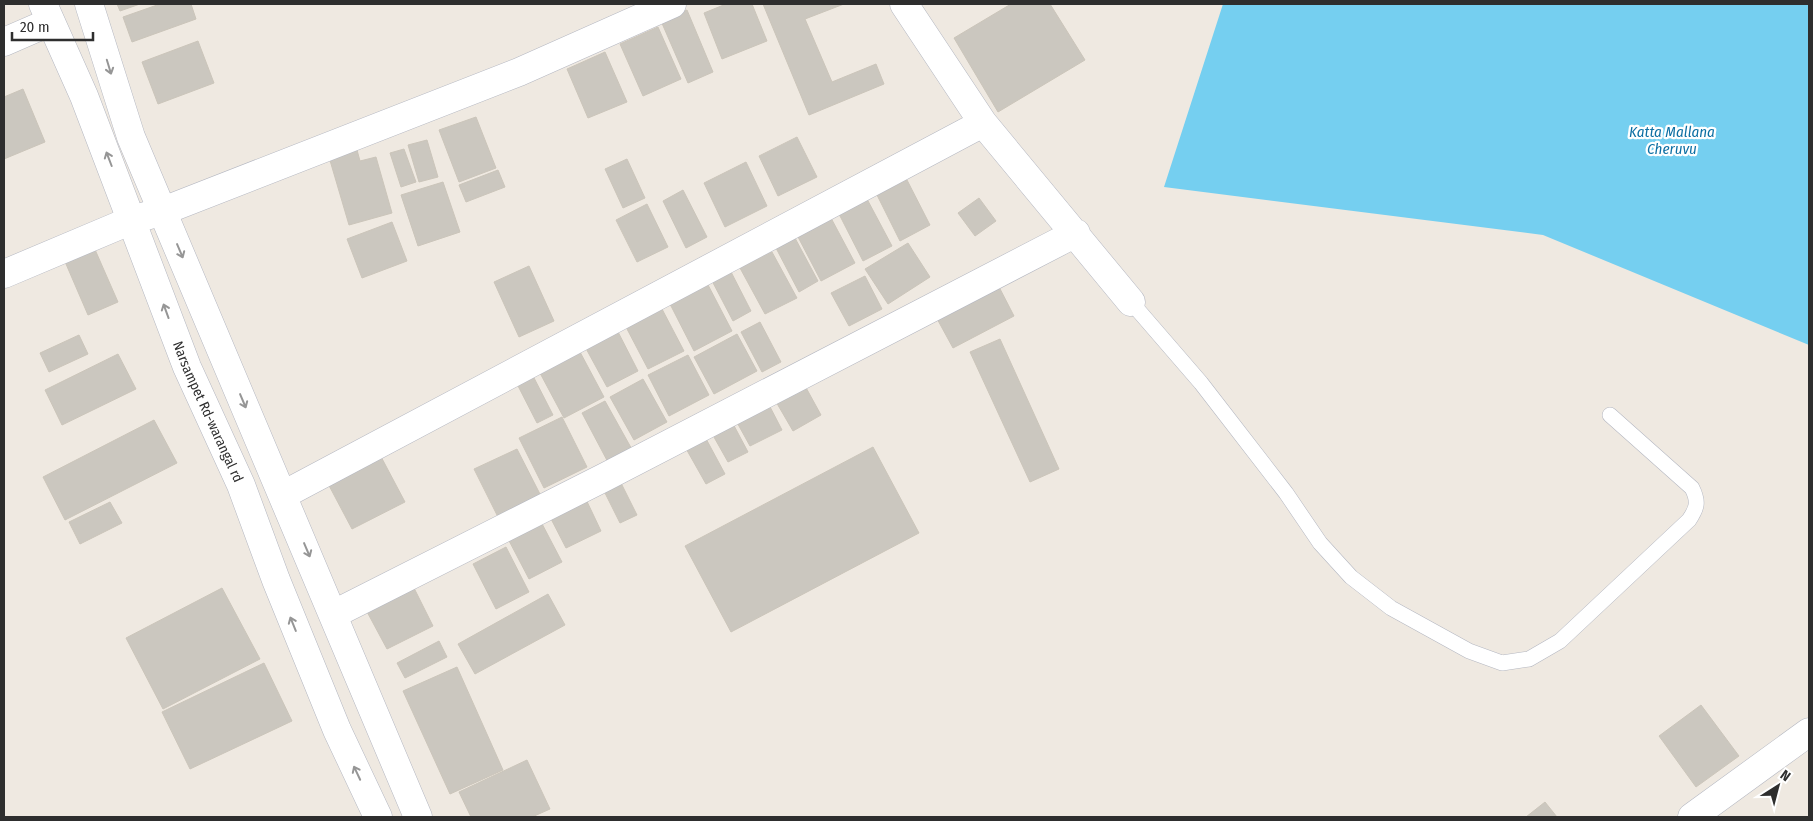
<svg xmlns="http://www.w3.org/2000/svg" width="1813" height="821" viewBox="0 0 1813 821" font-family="'Fira Sans Condensed',sans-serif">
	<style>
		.water { fill: #75cff0 }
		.building { fill: #cbc7bf; stroke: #cbc5ba }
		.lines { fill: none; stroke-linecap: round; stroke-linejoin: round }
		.lane-casing { stroke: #b4b7c1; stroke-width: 16 }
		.street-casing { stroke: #b4b7c1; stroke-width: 29 }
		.secondary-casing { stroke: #b4b7c1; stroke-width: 29 }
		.lane { stroke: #fff; stroke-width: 15 }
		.street { stroke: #fff; stroke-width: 28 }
		.secondary { stroke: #fff; stroke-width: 28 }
		.oneway { stroke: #969696 }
		.labels { text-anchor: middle; stroke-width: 4.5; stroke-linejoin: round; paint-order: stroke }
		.street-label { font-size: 14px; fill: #2e2e2e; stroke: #fff }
		.water-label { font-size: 15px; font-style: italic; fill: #0d6fa3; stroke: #fff }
	</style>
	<rect width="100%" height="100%" fill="#efe9e1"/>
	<!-- water -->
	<path class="water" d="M 1223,4 L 1809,4 L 1809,345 L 1543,235 L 1164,187 Z"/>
	<!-- building -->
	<path class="building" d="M 117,4 L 140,4 L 120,11 Z
		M 160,4 L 191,4 L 196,19 L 132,42 L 123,17 Z
		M 726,4 L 752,4 L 767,41 L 722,59 L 704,13 Z
		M 763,4 L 844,4 L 805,19 L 832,82 L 876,64 L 884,84 L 809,115 Z
		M 1011,4 L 1050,4 L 1085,60 L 998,112 L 954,38 Z
		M 687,10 L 713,72 L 688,83 L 661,21 Z
		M 658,27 L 681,79 L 643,96 L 620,44 Z
		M 198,41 L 214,83 L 158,104 L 142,62 Z
		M 605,52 L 627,102 L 588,118 L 567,69 Z
		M 23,89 L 45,142 L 4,159 L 4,97 Z
		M 476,117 L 496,168 L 459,182 L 439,130 Z
		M 797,137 L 817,177 L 778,196 L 759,156 Z
		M 427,140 L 438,177 L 419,182 L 408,145 Z
		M 404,149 L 416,182 L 401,187 L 390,153 Z
		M 357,150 L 360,161 L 376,157 L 392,213 L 349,225 L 329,157 Z
		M 627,159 L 645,198 L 623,208 L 605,169 Z
		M 746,162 L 767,206 L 725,227 L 704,183 Z
		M 498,170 L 505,187 L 466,202 L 459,185 Z
		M 907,180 L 930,225 L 900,241 L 877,195 Z
		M 443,182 L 460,232 L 418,246 L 401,195 Z
		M 683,190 L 707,237 L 686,248 L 663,201 Z
		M 979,198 L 996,221 L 975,236 L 958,213 Z
		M 867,199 L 892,246 L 863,261 L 839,214 Z
		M 647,204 L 668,247 L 637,262 L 616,220 Z
		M 831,218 L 855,263 L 821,281 L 797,235 Z
		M 392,222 L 407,261 L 362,278 L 347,239 Z
		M 795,238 L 818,281 L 799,292 L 776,248 Z
		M 908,243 L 930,277 L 888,304 L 865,269 Z
		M 93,245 L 118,302 L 88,315 L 63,257 Z
		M 772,252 L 797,298 L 765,314 L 740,268 Z
		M 529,266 L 554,321 L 519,337 L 494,282 Z
		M 729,268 L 751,311 L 733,321 L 710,277 Z
		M 865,276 L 882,309 L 849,326 L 831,293 Z
		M 707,283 L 732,331 L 694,351 L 669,302 Z
		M 997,283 L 1014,316 L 953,348 L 935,315 Z
		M 662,309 L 684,351 L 648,369 L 626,327 Z
		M 760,322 L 781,362 L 762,372 L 741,332 Z
		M 615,326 L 638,371 L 607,387 L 583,343 Z
		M 737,334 L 757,371 L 714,394 L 694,357 Z
		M 79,335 L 88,354 L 49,372 L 40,353 Z
		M 1000,339 L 1059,469 L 1030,482 L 970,352 Z
		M 580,352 L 604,397 L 564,418 L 540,373 Z
		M 118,354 L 136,389 L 62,425 L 45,390 Z
		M 688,355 L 709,395 L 669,416 L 648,375 Z
		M 531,372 L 553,415 L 537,423 L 515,380 Z
		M 643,379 L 667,422 L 634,440 L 610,397 Z
		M 804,384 L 821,415 L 793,431 L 775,400 Z
		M 605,401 L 634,453 L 610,466 L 582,413 Z
		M 767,401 L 782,430 L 750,446 L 734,417 Z
		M 562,417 L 587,467 L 544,488 L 519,438 Z
		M 154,420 L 177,463 L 65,520 L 43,477 Z
		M 731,420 L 748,452 L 728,462 L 710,430 Z
		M 704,435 L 725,474 L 706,484 L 684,445 Z
		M 873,447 L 919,533 L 731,632 L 685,546 Z
		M 517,449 L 542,498 L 499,519 L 474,469 Z
		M 378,451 L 405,502 L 352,529 L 325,478 Z
		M 617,475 L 637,515 L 620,523 L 600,483 Z
		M 583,493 L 601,531 L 566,548 L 547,511 Z
		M 110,502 L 122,523 L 80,544 L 69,522 Z
		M 539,518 L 562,562 L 529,579 L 506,535 Z
		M 506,547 L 529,592 L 496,609 L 473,564 Z
		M 412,584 L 433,626 L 387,649 L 365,608 Z
		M 222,588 L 260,659 L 163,709 L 126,638 Z
		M 548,594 L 565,625 L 475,674 L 458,644 Z
		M 439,641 L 447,657 L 405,678 L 397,663 Z
		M 264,663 L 292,721 L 190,769 L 162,712 Z
		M 457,667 L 503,770 L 450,794 L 403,691 Z
		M 1701,705 L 1739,756 L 1696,787 L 1659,736 Z
		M 527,760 L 550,809 L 532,817 L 471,817 L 459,792 Z
		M 1545,802 L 1557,817 L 1526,817 Z"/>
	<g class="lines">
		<defs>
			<path id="lane" d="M 1131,302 L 1201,383 L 1286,493 L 1320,543 L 1351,577 L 1391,608 L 1469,651 L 1502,663 L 1529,659 L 1560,641 L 1689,520 C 1697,508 1699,502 1692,488 L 1610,415"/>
			<path id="street" d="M 904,4 L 983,123 L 1131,302
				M 4,42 L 50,22
				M 4,274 L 132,220 L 163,211 L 519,72 L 672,4
				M 283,495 L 983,123
				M 334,614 L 605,477 L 1076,233
				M 1692,817 L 1809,732"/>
			<g id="secondary">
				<path id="s1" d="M 43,4 L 84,96 L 187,367 L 241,485 L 276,580 L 337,730 L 378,817"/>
				<path d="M 89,4 L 131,137 L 418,817"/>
			</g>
		</defs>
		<!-- lane casing -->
		<use href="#lane" class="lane-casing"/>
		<!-- street casing -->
		<use href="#street" class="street-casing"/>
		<!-- secondary casing -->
		<use href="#secondary" class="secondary-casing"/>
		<!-- lane -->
		<use href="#lane" class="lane"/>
		<!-- street -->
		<use href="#street" class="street"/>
		<!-- secondary -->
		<use href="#secondary" class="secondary"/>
	</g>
	<!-- one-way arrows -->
	<defs><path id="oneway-shaft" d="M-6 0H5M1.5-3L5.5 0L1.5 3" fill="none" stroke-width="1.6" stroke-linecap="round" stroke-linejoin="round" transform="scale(1.25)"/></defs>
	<g class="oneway">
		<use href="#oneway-shaft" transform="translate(109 67) rotate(73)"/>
		<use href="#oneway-shaft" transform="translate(109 159) rotate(-111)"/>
		<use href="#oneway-shaft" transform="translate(180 251) rotate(67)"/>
		<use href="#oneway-shaft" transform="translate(166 311) rotate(-110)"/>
		<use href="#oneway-shaft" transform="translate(243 401) rotate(67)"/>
		<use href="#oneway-shaft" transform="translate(307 550) rotate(67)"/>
		<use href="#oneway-shaft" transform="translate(293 624) rotate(-112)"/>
		<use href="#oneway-shaft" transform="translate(357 773) rotate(-115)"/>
	</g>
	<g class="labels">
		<!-- street labels -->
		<g class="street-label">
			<text dy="5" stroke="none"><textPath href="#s1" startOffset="440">Narsampet Rd-warangal rd</textPath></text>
		</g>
		<!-- water labels -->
		<g class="water-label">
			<text x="1672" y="137">Katta Mallana<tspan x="1672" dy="17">Cheruvu</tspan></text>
		</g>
	</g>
	<!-- border -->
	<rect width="1813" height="821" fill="none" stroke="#2e2e2e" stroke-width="10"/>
	<!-- north arrow -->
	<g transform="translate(1778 786) rotate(36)" stroke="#ffffff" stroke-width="4" paint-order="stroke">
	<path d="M0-4L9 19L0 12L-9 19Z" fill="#2e2e2e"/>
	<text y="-8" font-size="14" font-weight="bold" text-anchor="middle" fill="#2e2e2e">N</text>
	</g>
	<!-- scale -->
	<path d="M12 32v8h81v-8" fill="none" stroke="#2e2e2e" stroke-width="2.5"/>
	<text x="20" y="32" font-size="15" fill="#2e2e2e" stroke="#ffffff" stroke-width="4" paint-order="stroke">20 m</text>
</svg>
